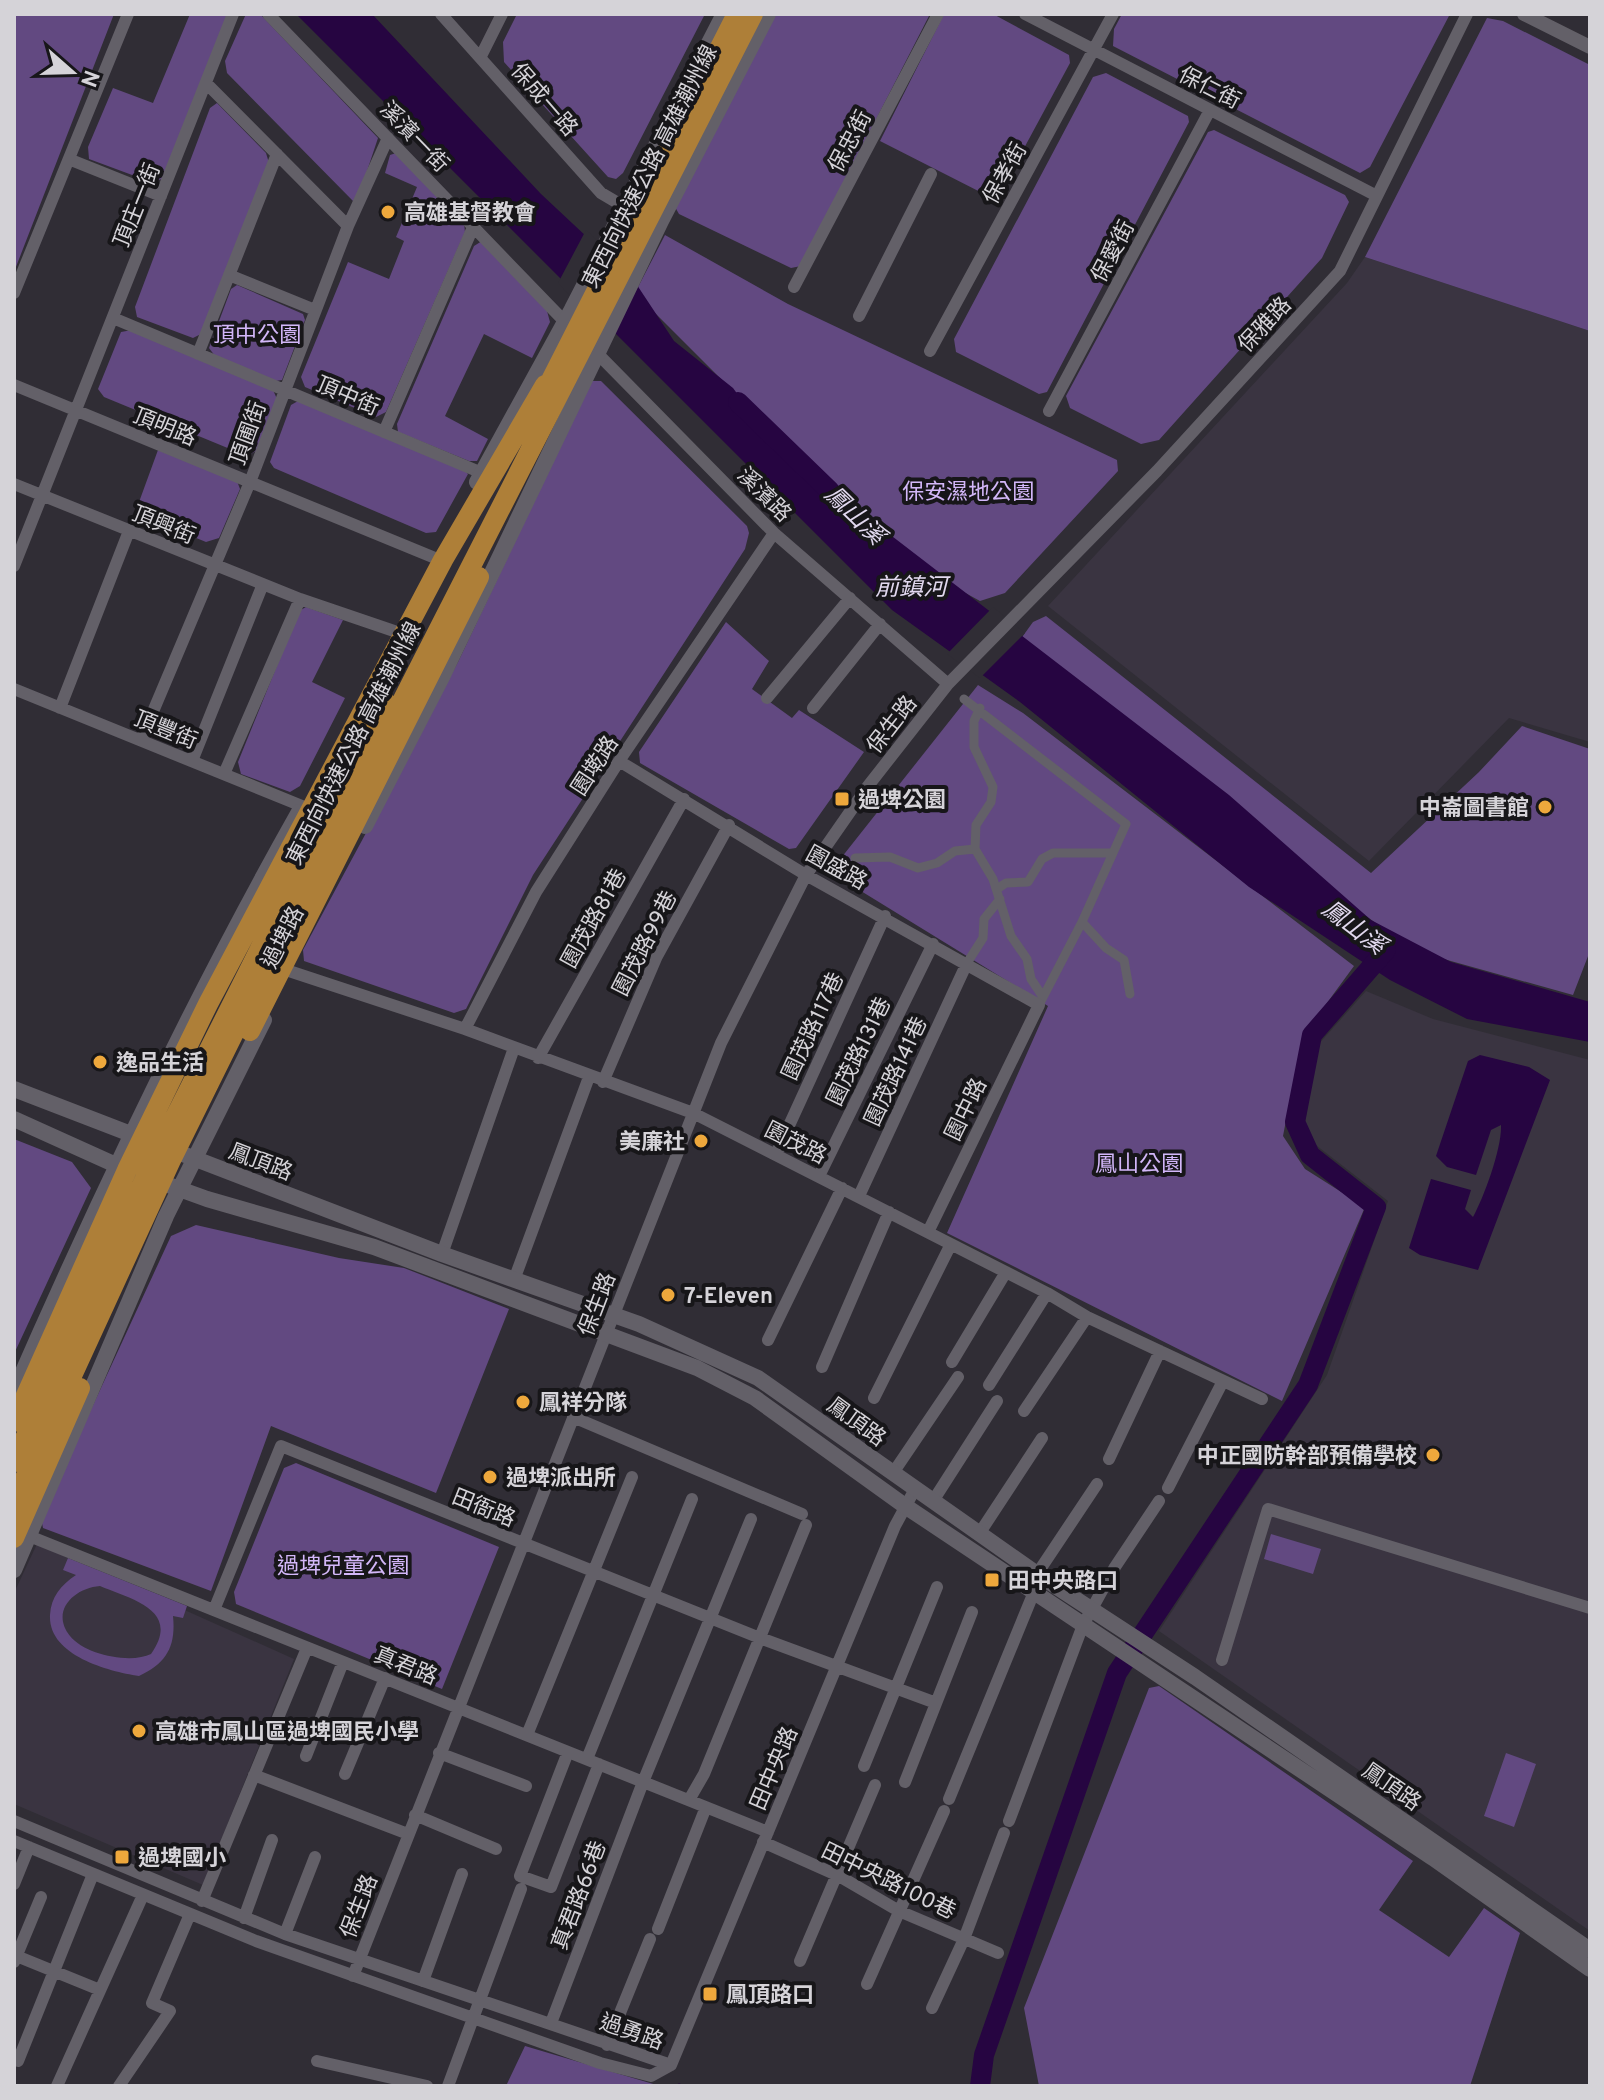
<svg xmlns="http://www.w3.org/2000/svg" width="1604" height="2100" viewBox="0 0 1604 2100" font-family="Overpass,'Noto Sans TC',sans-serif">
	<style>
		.built { fill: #3a3441 }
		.green { fill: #624981; fill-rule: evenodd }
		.water { fill: #260541 }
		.pier { fill: #302d35 }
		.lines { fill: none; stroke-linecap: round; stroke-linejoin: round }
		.stream { stroke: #260541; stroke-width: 3 }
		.river { stroke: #260541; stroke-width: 20 }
		.pedestrian { stroke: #636068; stroke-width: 9 }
		.minor { stroke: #636068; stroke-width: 12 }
		.tertiary { stroke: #636068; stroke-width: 14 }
		.secondary { stroke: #636068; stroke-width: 16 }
		.trunk { stroke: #ae7f38; stroke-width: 20 }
		.poi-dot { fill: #eea83c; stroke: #171619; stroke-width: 3 }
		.labels { text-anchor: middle; stroke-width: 8; stroke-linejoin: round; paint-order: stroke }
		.street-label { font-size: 22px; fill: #d5d3d8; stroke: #171619 }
		.poi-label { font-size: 22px; font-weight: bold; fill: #d5d3d8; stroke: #171619; text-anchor: start }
		.park-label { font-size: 22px; fill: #d3b7f9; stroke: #171619 }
		.water-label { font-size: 24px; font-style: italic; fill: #e2d9ef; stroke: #171619 }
	</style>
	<rect width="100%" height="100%" fill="#302d35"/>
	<!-- built -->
	<path class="built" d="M 1365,257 L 1590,331 L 1590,742 L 1509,718 L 1369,861 L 1048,606 L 1347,283 Z
		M 1366,991 L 1433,1019 L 1590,1060 L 1590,1931 L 1159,1631 L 1327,1375 L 1388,1201 L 1312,1142 L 1305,1123 L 1317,1046 Z
		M 37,1544 L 294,1659 L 203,1885 L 14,1804 L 14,1593 Z"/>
	<!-- green -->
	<path class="green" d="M 14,14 L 114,14 L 14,272 Z
		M 190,14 L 228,14 L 162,179 L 151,182 L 89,159 L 88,147 L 113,88 L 153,103 Z
		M 246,14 L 260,14 L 378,138 L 359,195 L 353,201 L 227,73 L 225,61 Z
		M 517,14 L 705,14 L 623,173 L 616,179 L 608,177 L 504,62 L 503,42 Z
		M 776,14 L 930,14 L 801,266 L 791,268 L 679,214 L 675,207 Z
		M 944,14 L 993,14 L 1069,55 L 1070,63 L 996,200 L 880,141 Z
		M 1122,14 L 1450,14 L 1370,167 L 1360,173 L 1113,46 L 1114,29 Z
		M 1487,18 L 1503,21 L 1590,65 L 1590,331 L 1365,257 Z
		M 1106,73 L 1188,116 L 1189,122 L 1047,392 L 1039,394 L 956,352 L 954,339 L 1093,77 Z
		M 217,103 L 266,153 L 269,163 L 201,334 L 193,338 L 137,317 L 135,307 L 210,108 Z
		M 1214,130 L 1345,195 L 1349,202 L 1322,258 L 1159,440 L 1141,444 L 1070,408 L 1066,396 L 1208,132 Z
		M 396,153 L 464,223 L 465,232 L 386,412 L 376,417 L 305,387 L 301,377 L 348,262 L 389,279 L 404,241 L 396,237 L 417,187 L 385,173 L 390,155 Z
		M 665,235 L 788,304 L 1117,460 L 1118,471 L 1005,593 L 980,601 L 898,556 L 635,293 Z
		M 482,241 L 547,311 L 550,322 L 532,358 L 484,334 L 445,416 L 488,439 L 477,461 L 469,461 L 398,432 L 397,424 L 474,246 Z
		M 237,285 L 303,314 L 305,320 L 282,380 L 275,381 L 215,356 L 209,348 L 231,289 Z
		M 132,330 L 273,390 L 277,399 L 258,450 L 247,456 L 104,397 L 98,389 L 121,332 Z
		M 591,381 L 601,381 L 747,526 L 749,533 L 745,549 L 533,875 L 466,1009 L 454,1013 L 304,961 L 303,950 L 458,662 Z
		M 298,401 L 464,470 L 468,474 L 436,532 L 426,533 L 274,468 L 270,462 L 291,405 Z
		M 158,450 L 237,481 L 240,489 L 219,538 L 206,542 L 135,513 Z
		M 306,607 L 343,620 L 312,682 L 345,698 L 300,786 L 290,792 L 241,774 L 238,762 L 299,611 Z
		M 1046,616 L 1371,873 L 1479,772 L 1522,726 L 1590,749 L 1590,951 L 1573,995 L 1415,951 L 1244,829 L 1020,640 L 1033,622 Z
		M 726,622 L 769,661 L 752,689 L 792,718 L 799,710 L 864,752 L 796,848 L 789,849 L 640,763 L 639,752 Z
		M 978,685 L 1023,713 L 1354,966 L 1313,1022 L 1294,1079 L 1283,1136 L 1305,1169 L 1365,1207 L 1282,1401 L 947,1233 L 1048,1006 L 830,872 Z
		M 14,1139 L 72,1162 L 91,1188 L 14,1354 Z
		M 196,1225 L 339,1258 L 404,1268 L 509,1309 L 436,1493 L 271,1426 L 211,1591 L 43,1528 L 41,1518 L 171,1236 Z
		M 296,1463 L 499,1547 L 442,1689 L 236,1604 L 234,1592 L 284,1468 Z
		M 1271,1534 L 1321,1549 L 1313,1574 L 1264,1559 Z
		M 68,1558 L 187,1606 L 183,1618 L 173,1616 C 176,1646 167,1663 139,1676 C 107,1671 48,1655 50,1615 C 51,1597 61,1585 76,1575 L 63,1570 ZM 100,1586 C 131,1599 182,1610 151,1654 C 131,1664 85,1655 70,1636 C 50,1611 74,1588 100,1586 Z
		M 1159,1686 L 1413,1861 L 1379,1910 L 1449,1957 L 1484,1908 L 1520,1933 L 1470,2086 L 1039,2086 L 1024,2008 L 1149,1688 Z
		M 1506,1753 L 1536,1764 L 1514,1827 L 1484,1816 Z
		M 525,2046 L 660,2086 L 506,2086 Z"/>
	<!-- water -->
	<path class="water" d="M 296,14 L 372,14 L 541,194 L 635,282 L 674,341 L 733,388 L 776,447 L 1229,795 L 1371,920 L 1451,962 L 1590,1002 L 1590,1042 L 1467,1019 L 1390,980 L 1249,887 L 1020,702 L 892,610 Z
		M 1480,1055 L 1529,1067 L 1550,1080 L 1478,1270 L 1420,1255 L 1409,1248 L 1431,1179 L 1471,1190 L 1465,1209 L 1473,1217 C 1484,1197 1502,1148 1501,1125 L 1491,1130 L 1476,1175 L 1447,1167 L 1436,1156 L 1468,1061 Z"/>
	<!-- pier -->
	<path class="pier" d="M 586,230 L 639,281 L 612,338 L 558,283 Z
		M 993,607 L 1025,633 L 980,678 L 947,654 Z"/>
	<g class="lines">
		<!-- stream -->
		<path class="stream" d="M 679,2085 L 682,2086"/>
		<!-- river -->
		<path class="river" d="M 738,402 L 830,491
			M 980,2086 L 984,2055 L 1117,1673 L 1308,1385 L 1376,1207 L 1310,1155 L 1295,1122 L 1312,1035 L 1386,950"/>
		<!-- pedestrian -->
		<path class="pedestrian" d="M 964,699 L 1126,824 L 1082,922 L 1039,1005
			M 980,708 L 974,721 L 974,747 L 993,787 L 991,802 L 976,825 L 975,849 L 993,879 L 1011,936 L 1027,959 L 1031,979 L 1043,997
			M 855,858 L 890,857 L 918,868 L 937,863 L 955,851 L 975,849
			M 997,889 L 1006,883 L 1028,882 L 1042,859 L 1053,853 L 1112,853
			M 1082,922 L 1106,948 L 1124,960 L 1130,994
			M 967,963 L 983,938 L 984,919 L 1000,899"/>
		<!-- minor -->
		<path class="minor" d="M 268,14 L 568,325
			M 441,14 L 601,193 L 623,206
			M 1025,14 L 1377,196
			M 481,56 L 502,14
			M 206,83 L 348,226
			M 71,160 L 161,196
			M 229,275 L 315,310
			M 794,287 L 938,14
			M 14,293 L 128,14
			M 859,316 L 931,174
			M 113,318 L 482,473
			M 593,349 L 774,533 L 948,684
			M 930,351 L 1113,14
			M 198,354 L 277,154
			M 14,385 L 435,558
			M 1049,411 L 1210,110
			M 384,432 L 474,225
			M 14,484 L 300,599 L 394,631
			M 14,566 L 233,14
			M 14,689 L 302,806
			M 767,698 L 850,598
			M 60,708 L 129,531
			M 813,708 L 880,624
			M 141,740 L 250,482 L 348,226 L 388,138
			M 192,761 L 263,584
			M 619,761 L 806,875 L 1039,1005 L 928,1232
			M 224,774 L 300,599
			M 289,971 L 465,1029 L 693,1113 L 1047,1293 L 1087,1317 L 1262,1399
			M 465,1029 L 536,892 L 619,761 L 774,533
			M 538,1058 L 684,799
			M 603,1082 L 657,956 L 729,825
			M 776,1154 L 885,916
			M 819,1176 L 933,944
			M 859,1196 L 967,963
			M 442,1254 L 514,1048
			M 514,1280 L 589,1077
			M 768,1340 L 842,1188
			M 952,1362 L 1006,1272
			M 822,1367 L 889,1212
			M 989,1385 L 1047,1293
			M 874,1398 L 951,1244
			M 1024,1411 L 1087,1317
			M 573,1417 L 802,1514
			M 1109,1459 L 1160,1351
			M 893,1473 L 958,1377
			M 1168,1488 L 1223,1381
			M 933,1501 L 997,1401
			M 979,1534 L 1042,1438
			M 29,1536 L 768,1832
			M 1037,1574 L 1097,1484
			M 214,1610 L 281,1446 L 760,1638 L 936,1703
			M 1222,1660 L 1268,1509 L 1590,1608
			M 527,1735 L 632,1477
			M 568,1752 L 520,1876 L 551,1887 L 599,1764
			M 439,1753 L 526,1786
			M 306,1756 L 343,1662
			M 587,1759 L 692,1499
			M 864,1766 L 937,1587
			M 345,1774 L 385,1678
			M 254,1775 L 408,1834
			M 905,1782 L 972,1612
			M 949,1799 L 1034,1592
			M 689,1800 L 704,1774 L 806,1525
			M 415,1815 L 496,1849
			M 14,1821 L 285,1934 L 671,2065
			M 1009,1821 L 1083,1625 L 1115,1567 L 1159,1501
			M 14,1841 L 256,1941 L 600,2063 L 651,2076 L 671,2065
			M 763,1842 L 839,1876 L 899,1911 L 998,1953
			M 14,1884 L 29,1847
			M 202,1901 L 307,1648
			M 244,1918 L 272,1840
			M 658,1929 L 706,1807
			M 285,1934 L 315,1857
			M 14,1955 L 100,1990
			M 800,1961 L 875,1785
			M 14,1962 L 41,1897
			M 353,1976 L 721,1043 L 806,875 L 868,786 L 948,684 L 1157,471 L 1340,271 L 1467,14
			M 423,1981 L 462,1874
			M 867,1984 L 944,1811
			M 932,2008 L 964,1939 L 1004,1833
			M 551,2023 L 643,1782 L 751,1519
			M 607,2045 L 650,1939
			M 18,2061 L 93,1874
			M 317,2061 L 427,2086
			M 671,2065 L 895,1526 L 915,1489
			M 57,2086 L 143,1895
			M 119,2086 L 170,2011 L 152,2003 L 190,1914
			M 448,2086 L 521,1889"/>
		<!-- tertiary -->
		<path class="tertiary" d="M 1524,14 L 1590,47"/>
		<!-- secondary -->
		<path class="secondary" d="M 477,482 L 572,309 L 724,14
			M 365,826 L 442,677 L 661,221 L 768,14
			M 14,1089 L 442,1254 L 639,1324 L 758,1378 L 1037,1574 L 1195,1677 L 1590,1950
			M 14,1119 L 127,1170 L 207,1199 L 374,1247 L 697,1368 L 755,1398 L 905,1506 L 1433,1858 L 1590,1969
			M 14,1392 C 100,1195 193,1000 299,812
			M 14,1570 L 166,1216 L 264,1020"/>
		<!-- trunk -->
		<path class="trunk" d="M 543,396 L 737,14
			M 250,1031 L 479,577
			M 14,1422 L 127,1170 L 208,1004 L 443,560 L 545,385
			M 14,1462 L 157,1153 L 385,701
			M 14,1502 L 171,1160 L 273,954 L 753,14
			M 14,1538 L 80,1388"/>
	</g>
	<!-- markers -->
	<g class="poi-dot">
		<circle cx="388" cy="212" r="8"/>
		<rect x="834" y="791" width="16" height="16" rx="4"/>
		<circle cx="1545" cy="807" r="8"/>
		<circle cx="100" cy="1062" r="8"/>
		<circle cx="701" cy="1141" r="8"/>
		<circle cx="668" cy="1295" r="8"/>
		<circle cx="523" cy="1402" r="8"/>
		<circle cx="1433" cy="1455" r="8"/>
		<circle cx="490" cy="1477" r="8"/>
		<rect x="984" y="1572" width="16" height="16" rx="4"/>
		<circle cx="139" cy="1731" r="8"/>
		<rect x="114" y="1849" width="16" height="16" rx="4"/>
		<rect x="702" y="1986" width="16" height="16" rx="4"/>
	</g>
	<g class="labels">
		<!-- street labels -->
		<g class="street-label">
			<text transform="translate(1210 87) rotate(27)" y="8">保仁街</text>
			<text transform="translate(545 99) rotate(49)" y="8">保成一路</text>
			<text transform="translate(415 136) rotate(46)" y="8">溪濱一街</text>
			<text transform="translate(849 141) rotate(-62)" y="8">保忠街</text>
			<text transform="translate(649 166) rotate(-63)" y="8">東西向快速公路 高雄潮州線</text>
			<text transform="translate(1004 173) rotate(-61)" y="8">保孝街</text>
			<text transform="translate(136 205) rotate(-68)" y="8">頂庄一街</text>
			<text transform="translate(1112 251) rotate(-62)" y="8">保愛街</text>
			<text transform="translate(1264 324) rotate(-47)" y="8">保雅路</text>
			<text transform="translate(348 395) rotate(23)" y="8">頂中街</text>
			<text transform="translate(165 426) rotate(22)" y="8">頂明路</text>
			<text transform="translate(247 433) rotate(-70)" y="8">頂圃街</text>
			<text transform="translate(765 494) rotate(45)" y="8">溪濱路</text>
			<text transform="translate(164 524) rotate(22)" y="8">頂興街</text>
			<text transform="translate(891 724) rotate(-52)" y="8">保生路</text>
			<text transform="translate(166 729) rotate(22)" y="8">頂豐街</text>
			<text transform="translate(353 743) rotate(-63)" y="8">東西向快速公路 高雄潮州線</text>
			<text transform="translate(594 765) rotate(-57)" y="8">園墘路</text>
			<text transform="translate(837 867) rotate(29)" y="8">園盛路</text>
			<text transform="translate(593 918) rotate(-61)" y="8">園茂路81巷</text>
			<text transform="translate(282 937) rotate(-63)" y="8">過埤路</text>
			<text transform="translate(644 943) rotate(-63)" y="8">園茂路99巷</text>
			<text transform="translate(812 1026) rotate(-65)" y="8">園茂路117巷</text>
			<text transform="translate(858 1051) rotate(-64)" y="8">園茂路131巷</text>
			<text transform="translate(895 1071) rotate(-65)" y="8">園茂路141巷</text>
			<text transform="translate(965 1109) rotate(-64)" y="8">園中路</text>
			<text transform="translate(796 1142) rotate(27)" y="8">園茂路</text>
			<text transform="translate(261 1161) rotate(21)" y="8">鳳頂路</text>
			<text transform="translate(596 1304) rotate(-69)" y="8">保生路</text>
			<text transform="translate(857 1421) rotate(36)" y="8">鳳頂路</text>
			<text transform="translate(484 1507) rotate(22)" y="8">田衙路</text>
			<text transform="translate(406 1665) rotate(22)" y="8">真君路</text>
			<text transform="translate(773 1768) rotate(-67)" y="8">田中央路</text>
			<text transform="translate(1392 1786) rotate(35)" y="8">鳳頂路</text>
			<text transform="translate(889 1880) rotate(26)" y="8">田中央路100巷</text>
			<text transform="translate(578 1895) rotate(-69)" y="8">真君路66巷</text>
			<text transform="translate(358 1906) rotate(-69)" y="8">保生路</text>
			<text transform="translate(632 2031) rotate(19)" y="8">過勇路</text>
		</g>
		<!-- poi labels -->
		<g class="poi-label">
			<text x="404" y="220">高雄基督教會</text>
			<text x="858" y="807">過埤公園</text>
			<text x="1529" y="815" text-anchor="end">中崙圖書館</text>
			<text x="116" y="1070">逸品生活</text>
			<text x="685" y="1149" text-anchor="end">美廉社</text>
			<text x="684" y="1303">7-Eleven</text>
			<text x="539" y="1410">鳳祥分隊</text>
			<text x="1417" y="1463" text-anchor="end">中正國防幹部預備學校</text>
			<text x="506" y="1485">過埤派出所</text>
			<text x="1008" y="1588">田中央路口</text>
			<text x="155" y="1739">高雄市鳳山區過埤國民小學</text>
			<text x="138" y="1865">過埤國小</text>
			<text x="726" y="2002">鳳頂路口</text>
		</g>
		<!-- park labels -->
		<g class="park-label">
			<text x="257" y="342">頂中公園</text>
			<text x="968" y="499">保安濕地公園</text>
			<text x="1139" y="1171">鳳山公園</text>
			<text x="343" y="1573">過埤兒童公園</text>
		</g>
		<!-- water labels -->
		<g class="water-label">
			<text transform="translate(855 515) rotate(44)" y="8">鳳山溪</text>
			<text x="911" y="595">前鎮河</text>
			<text transform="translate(1354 927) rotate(37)" y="8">鳳山溪</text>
		</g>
	</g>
	<!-- border -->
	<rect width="1604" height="2100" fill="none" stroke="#d5d3d8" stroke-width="32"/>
	<!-- north arrow -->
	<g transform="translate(72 72) rotate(110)" stroke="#171619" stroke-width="6" paint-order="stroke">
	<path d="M0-6L14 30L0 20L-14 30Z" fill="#d5d3d8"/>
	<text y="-12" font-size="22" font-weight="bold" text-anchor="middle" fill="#d5d3d8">N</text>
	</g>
</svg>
